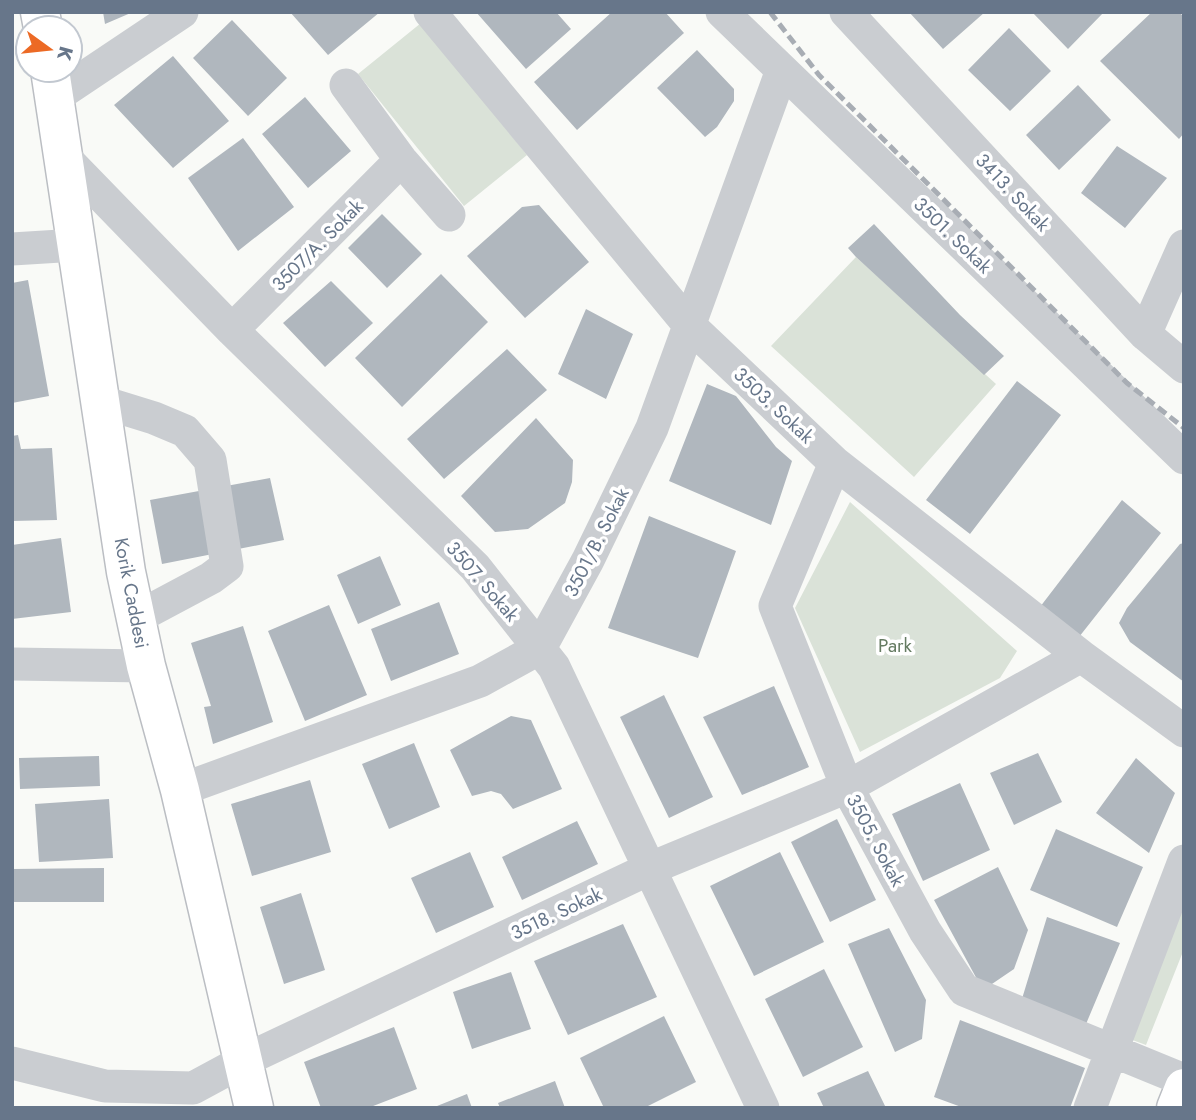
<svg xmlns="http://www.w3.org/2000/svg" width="1196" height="1120" viewBox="0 0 1196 1120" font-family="Jost,sans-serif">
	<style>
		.green { fill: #dae2d8 }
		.building { fill: #b0b7be }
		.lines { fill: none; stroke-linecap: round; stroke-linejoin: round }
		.major-casing { stroke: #bbbec3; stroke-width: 41 }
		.minor { stroke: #cacdd1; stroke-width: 33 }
		.major { stroke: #fff; stroke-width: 38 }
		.rail { stroke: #a8adb4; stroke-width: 5; stroke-dasharray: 10 5; stroke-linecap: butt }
		.labels { text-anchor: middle; stroke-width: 7; stroke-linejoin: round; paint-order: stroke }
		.street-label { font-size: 19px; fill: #67768a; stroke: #fff }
		.park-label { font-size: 19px; fill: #657b62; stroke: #fff }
	</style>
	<rect width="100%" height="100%" fill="#f9faf7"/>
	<!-- green -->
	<path class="green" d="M 421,23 L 527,155 L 464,206 L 358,74 Z
		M 856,257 L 996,384 L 914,477 L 771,346 Z
		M 850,502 L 1017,651 L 1000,678 L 860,752 L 795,608 Z
		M 1184,894 L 1184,949 L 1146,1045 L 1127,1038 Z"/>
	<!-- building -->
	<path class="building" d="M 103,12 L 133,12 L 105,24 Z
		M 290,12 L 380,12 L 328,55 Z
		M 476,12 L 556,12 L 571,29 L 526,69 Z
		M 612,12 L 665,12 L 684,33 L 577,130 L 534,82 Z
		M 909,12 L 985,12 L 943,49 Z
		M 1032,12 L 1104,12 L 1068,49 Z
		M 1152,12 L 1179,12 L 1184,17 L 1184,133 L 1179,139 L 1100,61 Z
		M 232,20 L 287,78 L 248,116 L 193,58 Z
		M 1009,28 L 1051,71 L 1010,111 L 968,70 Z
		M 697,50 L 734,89 L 734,101 L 717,127 L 705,137 L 657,88 Z
		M 173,56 L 229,121 L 173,168 L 114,105 Z
		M 1078,85 L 1111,120 L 1059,170 L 1026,135 Z
		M 305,97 L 351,151 L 308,188 L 262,134 Z
		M 243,138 L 294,207 L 238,251 L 188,178 Z
		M 1117,146 L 1167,178 L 1125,228 L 1081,193 Z
		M 539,205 L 589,262 L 525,318 L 467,256 L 522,207 Z
		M 382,214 L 422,254 L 387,288 L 348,248 Z
		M 874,224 L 960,315 L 1004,356 L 984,375 L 856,257 L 848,248 Z
		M 441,274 L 488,322 L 402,407 L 355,358 Z
		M 28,280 L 49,396 L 12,403 L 12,283 Z
		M 331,281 L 373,323 L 325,367 L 283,323 Z
		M 586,309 L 633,334 L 606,399 L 558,374 Z
		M 507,349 L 547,390 L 444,479 L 407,439 Z
		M 1017,381 L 1061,415 L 970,534 L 926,500 Z
		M 707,384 L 736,396 L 776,447 L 792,461 L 771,525 L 669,481 Z
		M 536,418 L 573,460 L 572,482 L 565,503 L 528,529 L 495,532 L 461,496 Z
		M 18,435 L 21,449 L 52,448 L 57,520 L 12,521 L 12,436 Z
		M 270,478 L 284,540 L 162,564 L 150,500 Z
		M 1122,500 L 1161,533 L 1079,637 L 1040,607 Z
		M 649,516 L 736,551 L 698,658 L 608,628 Z
		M 61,538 L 71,612 L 12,619 L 12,545 Z
		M 1184,543 L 1184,682 L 1130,642 L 1119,623 L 1127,608 L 1180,544 Z
		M 380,556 L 401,605 L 358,624 L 337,575 Z
		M 439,602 L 459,654 L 391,681 L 371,629 Z
		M 329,605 L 367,695 L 305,721 L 268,631 Z
		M 243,626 L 273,722 L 213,744 L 204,707 L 211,706 L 191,643 Z
		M 774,686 L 809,767 L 742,795 L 703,717 Z
		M 664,695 L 713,797 L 669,818 L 620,717 Z
		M 511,716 L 531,720 L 562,789 L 513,809 L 501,794 L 491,791 L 472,796 L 450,750 Z
		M 414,743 L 440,807 L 389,829 L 362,764 Z
		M 1038,753 L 1062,802 L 1014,825 L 990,773 Z
		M 99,756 L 100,786 L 20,789 L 19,758 Z
		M 1136,758 L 1175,793 L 1149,853 L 1096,813 Z
		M 310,780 L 331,852 L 252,876 L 231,804 Z
		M 960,783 L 990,850 L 923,881 L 892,814 Z
		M 109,799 L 113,858 L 39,862 L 35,804 Z
		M 837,819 L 876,900 L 830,922 L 791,842 Z
		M 577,821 L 598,864 L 522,900 L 502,857 Z
		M 1056,829 L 1143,867 L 1117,927 L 1030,890 Z
		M 470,852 L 494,907 L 436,933 L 411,878 Z
		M 780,852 L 824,942 L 754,976 L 710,886 Z
		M 998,867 L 1028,930 L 1014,969 L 989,986 L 979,983 L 934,900 Z
		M 104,868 L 104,902 L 12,902 L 12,869 Z
		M 301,893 L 325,970 L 284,984 L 260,907 Z
		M 1047,917 L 1120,943 L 1086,1024 L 1021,1002 Z
		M 623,924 L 657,997 L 568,1035 L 534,961 Z
		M 889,928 L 926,1000 L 922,1039 L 895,1052 L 848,944 Z
		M 824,969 L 863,1047 L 803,1077 L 765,999 Z
		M 511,972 L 531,1029 L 472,1049 L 453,992 Z
		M 664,1016 L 696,1082 L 644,1108 L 604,1108 L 580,1058 Z
		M 960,1020 L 1085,1068 L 1070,1108 L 964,1108 L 934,1097 Z
		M 394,1027 L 417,1089 L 368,1108 L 321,1108 L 304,1062 Z
		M 868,1071 L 886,1108 L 824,1108 L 817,1093 Z
		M 555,1081 L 565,1108 L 500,1108 L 498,1103 Z
		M 467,1094 L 472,1108 L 432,1108 Z"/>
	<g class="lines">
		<defs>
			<path id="major" d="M 40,12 L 43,28
				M 50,70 L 126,572 L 146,666 L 180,790 L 254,1108
				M 1176,1108 L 1184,1088"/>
		</defs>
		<!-- major casing -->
		<use href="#major" class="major-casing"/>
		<!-- minor -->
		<path class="minor" d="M 430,12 L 689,325 L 835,463 L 1081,656 L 1184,731
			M 722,12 L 1184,458
			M 846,12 L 1145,334 L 1184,367
			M 346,85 L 401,160 L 449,215
			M 55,97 L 182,12
			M 62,155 L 232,330 L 475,567 L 554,667 L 763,1108
			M 12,249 L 77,245
			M 232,330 L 401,160
			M 1145,334 L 1184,246
			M 99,401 L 154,418 L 185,431 L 210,460 L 227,566 L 211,578 L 136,618
			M 835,463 L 775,606 L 847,787 L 925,931 L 964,990 L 1184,1080
			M 12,664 L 146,666
			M 180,790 L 480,681 L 540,648 L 588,560 L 652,428 L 782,70
			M 12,1063 L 105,1086 L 193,1088 L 243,1061 L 651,868 L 847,787 L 1081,656
			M 1090,1108 L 1184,861"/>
		<!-- major -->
		<use href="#major" class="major"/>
		<!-- rail -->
		<path class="rail" d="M 770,12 L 819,75 L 1127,383 L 1184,428"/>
	</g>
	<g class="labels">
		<!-- street labels -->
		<g class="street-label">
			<text transform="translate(1013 192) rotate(47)" y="7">3413. Sokak</text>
			<text transform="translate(953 235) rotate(44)" y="7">3501. Sokak</text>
			<text transform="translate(317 245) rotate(-45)" y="7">3507/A. Sokak</text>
			<text transform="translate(774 405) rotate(43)" y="7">3503. Sokak</text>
			<text transform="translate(596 542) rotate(-63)" y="7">3501/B. Sokak</text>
			<text transform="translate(483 581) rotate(49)" y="7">3507. Sokak</text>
			<text transform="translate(132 593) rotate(79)" y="7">Korik Caddesi</text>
			<text transform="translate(876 840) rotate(62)" y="7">3505. Sokak</text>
			<text transform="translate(556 913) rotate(-25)" y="7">3518. Sokak</text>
		</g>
		<!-- park labels -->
		<g class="park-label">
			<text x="895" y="652">Park</text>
		</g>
	</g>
	<!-- border -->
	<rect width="1196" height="1120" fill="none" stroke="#67768a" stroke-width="28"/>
	<!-- north arrow -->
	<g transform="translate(49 49) rotate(105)"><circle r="33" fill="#ffffff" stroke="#c2c8d0" stroke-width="2"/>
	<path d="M0-5L12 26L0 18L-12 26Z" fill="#ec6a25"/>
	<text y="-10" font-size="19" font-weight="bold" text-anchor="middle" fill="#67768a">K</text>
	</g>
</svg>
